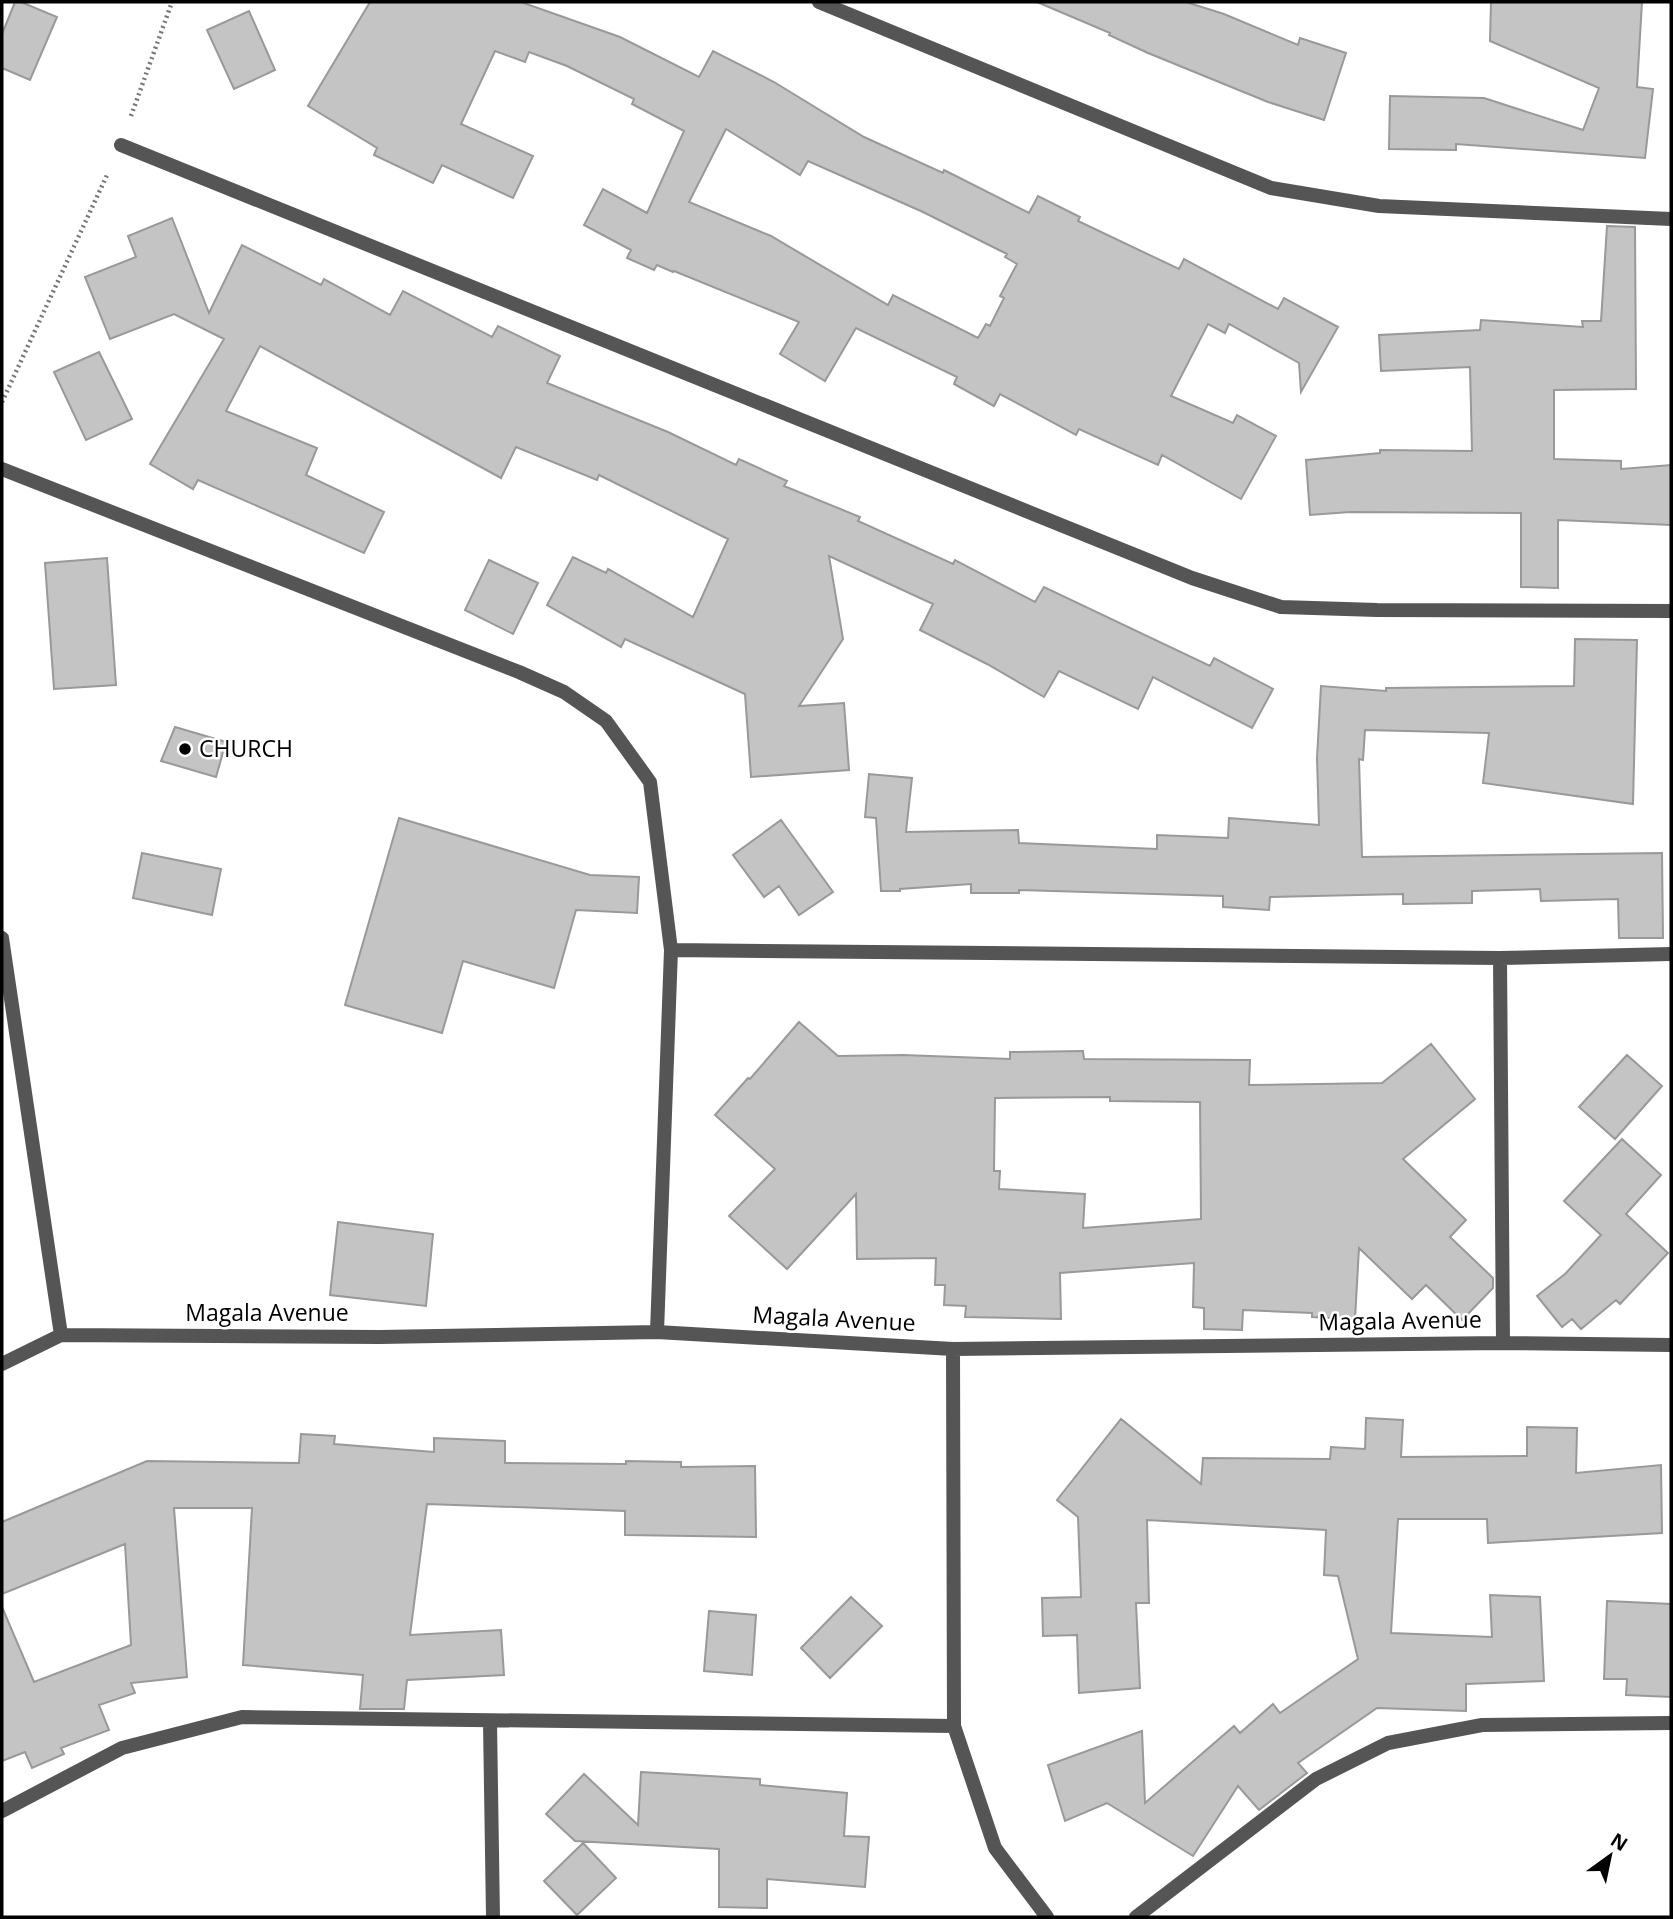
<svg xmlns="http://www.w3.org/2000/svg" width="1673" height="1919" viewBox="0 0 1673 1919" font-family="'Open Sans',sans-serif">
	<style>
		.building { fill: #c4c4c4; stroke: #999; stroke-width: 2; fill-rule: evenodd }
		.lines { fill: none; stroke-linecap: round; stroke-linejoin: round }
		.path { stroke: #777; stroke-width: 4.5; stroke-dasharray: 2 3.5; stroke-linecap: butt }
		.street { stroke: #555; stroke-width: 14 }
		.poi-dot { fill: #000; stroke: #fff; stroke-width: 2.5 }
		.labels { text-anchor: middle; stroke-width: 5; stroke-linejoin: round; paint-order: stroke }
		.poi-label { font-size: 23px; fill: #000; stroke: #fff; text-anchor: start }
		.street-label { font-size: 23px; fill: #000; stroke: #fff }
	</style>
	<rect width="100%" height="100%" fill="#fff"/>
	<!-- building -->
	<path class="building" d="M 15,2 L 21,2 L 57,17 L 30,80 L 2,68 L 2,34 Z
		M 370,2 L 521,2 L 620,37 L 699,77 L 713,51 L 774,82 L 864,137 L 943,173 L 944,170 L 1029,213 L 1038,196 L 1080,217 L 1078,221 L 1179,269 L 1184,259 L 1278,309 L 1284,298 L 1338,327 L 1301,392 L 1299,363 L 1229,324 L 1225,333 L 1208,324 L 1171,396 L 1233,423 L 1237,415 L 1276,436 L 1241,499 L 1162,455 L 1158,465 L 1079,429 L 1076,435 L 1000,394 L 994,406 L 954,384 L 957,377 L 856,328 L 825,381 L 780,354 L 799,322 L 674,271 L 673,272 L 657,265 L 654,270 L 627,258 L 631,250 L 584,225 L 603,189 L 647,213 L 684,131 L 632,104 L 634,99 L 567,66 L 529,52 L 525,62 L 495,51 L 461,124 L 533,156 L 513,198 L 442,165 L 433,183 L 374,155 L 377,148 L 308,106 ZM 726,129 L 800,175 L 808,161 L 923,212 L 1007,254 L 1005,257 L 1017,264 L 1000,296 L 1004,298 L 990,326 L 986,324 L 978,338 L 893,295 L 888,305 L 771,236 L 689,202 Z
		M 1037,2 L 1186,2 L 1224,14 L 1298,45 L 1300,38 L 1346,53 L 1324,120 L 1268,102 L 1148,53 L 1109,35 L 1110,33 Z
		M 1491,2 L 1642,2 L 1637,87 L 1653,89 L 1645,158 L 1456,144 L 1456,150 L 1389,149 L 1390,96 L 1484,98 L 1583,130 L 1599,88 L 1490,41 Z
		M 249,11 L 275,70 L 234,89 L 207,30 Z
		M 172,218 L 209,313 L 242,245 L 321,285 L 324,279 L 390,315 L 403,291 L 492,337 L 498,326 L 560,356 L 547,383 L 668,432 L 736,465 L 739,459 L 787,481 L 784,486 L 860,517 L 858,521 L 953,564 L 955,560 L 1035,602 L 1044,587 L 1210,666 L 1214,658 L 1273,689 L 1252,728 L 1153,677 L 1138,709 L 1059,671 L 1044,697 L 987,664 L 920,630 L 933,604 L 829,556 L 843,639 L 799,706 L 844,703 L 849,770 L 751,777 L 745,694 L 625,639 L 621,647 L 547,605 L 573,557 L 606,573 L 608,569 L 693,617 L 728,539 L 599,475 L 597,480 L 516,447 L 501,478 L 260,346 L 226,411 L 317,448 L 306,475 L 384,512 L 364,553 L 198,480 L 193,489 L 150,464 L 224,339 L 174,314 L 110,339 L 85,277 L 136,257 L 128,236 Z
		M 1607,226 L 1635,227 L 1636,389 L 1554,390 L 1554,459 L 1621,461 L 1621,469 L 1671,465 L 1671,525 L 1558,520 L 1558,588 L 1521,587 L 1521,513 L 1350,512 L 1310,515 L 1306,460 L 1380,453 L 1380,450 L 1472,451 L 1470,367 L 1381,371 L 1379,335 L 1480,330 L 1481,320 L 1583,327 L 1582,321 L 1601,321 Z
		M 99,352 L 132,419 L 86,440 L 54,372 Z
		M 107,558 L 116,685 L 54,689 L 45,563 Z
		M 489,560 L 538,583 L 513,634 L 465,610 Z
		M 1575,639 L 1637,640 L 1633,804 L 1483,783 L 1489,733 L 1365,730 L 1363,760 L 1359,759 L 1362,857 L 1662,853 L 1663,938 L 1619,938 L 1618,899 L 1541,901 L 1540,889 L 1472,891 L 1472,903 L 1403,904 L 1403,894 L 1270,897 L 1269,910 L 1223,907 L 1223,896 L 1019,890 L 1019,893 L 971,893 L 971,884 L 900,889 L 900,891 L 881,891 L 876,818 L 865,817 L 869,774 L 912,778 L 906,832 L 1018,830 L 1019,843 L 1157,849 L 1157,835 L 1228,838 L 1229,818 L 1319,825 L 1317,758 L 1321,686 L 1386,691 L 1386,688 L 1574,686 Z
		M 175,727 L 226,742 L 216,777 L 161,761 Z
		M 399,818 L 590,875 L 639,877 L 637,913 L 576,910 L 554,988 L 463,961 L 442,1033 L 345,1005 Z
		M 781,820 L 833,892 L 799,915 L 779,886 L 764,897 L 733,855 Z
		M 142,853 L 221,869 L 212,915 L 133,898 Z
		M 799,1022 L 838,1056 L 903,1055 L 1010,1059 L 1010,1052 L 1083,1051 L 1084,1059 L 1250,1060 L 1249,1085 L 1382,1083 L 1431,1044 L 1475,1099 L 1403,1159 L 1466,1220 L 1450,1237 L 1493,1278 L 1493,1288 L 1462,1320 L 1426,1285 L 1412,1299 L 1359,1248 L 1355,1319 L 1312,1317 L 1312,1313 L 1243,1310 L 1242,1330 L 1204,1329 L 1204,1308 L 1193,1307 L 1194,1263 L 1060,1273 L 1061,1319 L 965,1317 L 966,1306 L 944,1305 L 945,1285 L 935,1285 L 936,1258 L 857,1259 L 856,1194 L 787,1269 L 729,1216 L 775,1169 L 715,1115 L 748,1078 L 750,1079 ZM 1110,1097 L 1110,1101 L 1200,1102 L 1201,1219 L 1083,1228 L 1085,1194 L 999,1189 L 1000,1171 L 994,1171 L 995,1098 Z
		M 1627,1055 L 1662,1086 L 1615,1139 L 1579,1107 Z
		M 1622,1139 L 1661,1175 L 1626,1214 L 1668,1253 L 1620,1304 L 1616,1300 L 1581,1329 L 1572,1319 L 1562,1327 L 1537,1296 L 1565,1274 L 1601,1235 L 1564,1201 Z
		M 338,1222 L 433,1234 L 426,1306 L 330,1295 Z
		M 1366,1418 L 1403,1420 L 1401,1457 L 1527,1456 L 1527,1427 L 1577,1428 L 1576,1473 L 1661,1465 L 1662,1533 L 1488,1543 L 1487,1519 L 1398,1519 L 1391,1633 L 1492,1637 L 1490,1595 L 1540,1597 L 1544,1681 L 1466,1684 L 1466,1711 L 1377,1708 L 1298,1763 L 1307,1773 L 1259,1810 L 1238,1786 L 1193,1856 L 1107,1803 L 1065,1821 L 1048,1765 L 1142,1731 L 1145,1803 L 1234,1726 L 1240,1733 L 1273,1704 L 1280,1713 L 1358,1659 L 1338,1576 L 1324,1575 L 1326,1530 L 1147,1520 L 1149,1603 L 1136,1603 L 1140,1688 L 1079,1693 L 1077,1635 L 1043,1636 L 1042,1598 L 1081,1597 L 1078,1517 L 1057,1500 L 1121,1419 L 1201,1484 L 1203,1458 L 1330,1459 L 1331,1447 L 1365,1449 Z
		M 301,1434 L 335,1436 L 334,1444 L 434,1452 L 434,1438 L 505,1441 L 505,1463 L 626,1464 L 626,1461 L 681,1462 L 681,1467 L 755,1466 L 756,1537 L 625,1535 L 625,1511 L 427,1504 L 410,1635 L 501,1630 L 504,1675 L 407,1680 L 404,1709 L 360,1709 L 363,1675 L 243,1665 L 252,1508 L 174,1508 L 187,1677 L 131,1683 L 135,1693 L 99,1705 L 109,1730 L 61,1748 L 64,1754 L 32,1768 L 25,1752 L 2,1761 L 2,1607 L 34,1682 L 131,1645 L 125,1544 L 2,1594 L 2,1522 L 147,1461 L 299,1463 Z
		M 851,1597 L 882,1626 L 830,1678 L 801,1648 Z
		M 1607,1601 L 1671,1604 L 1671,1697 L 1626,1695 L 1627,1679 L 1604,1679 Z
		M 709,1611 L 756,1615 L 752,1675 L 704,1671 Z
		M 641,1772 L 760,1779 L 760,1785 L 847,1793 L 844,1836 L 869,1837 L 865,1887 L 767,1879 L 767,1908 L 719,1907 L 719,1849 L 575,1841 L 546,1814 L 584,1774 L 638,1825 Z
		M 583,1843 L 616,1878 L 577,1915 L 544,1881 Z"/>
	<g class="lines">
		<!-- path -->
		<path class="path" d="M 131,116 L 172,2
			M 2,402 L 108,173"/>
		<!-- street -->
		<path class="street" d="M 819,2 L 1271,188 L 1379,206 L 1671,219
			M 121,145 L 1192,578 L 1281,607 L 1377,610 L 1671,611
			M 2,469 L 519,672 L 564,692 L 606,721 L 650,782 L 671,950 L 657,1332
			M 2,938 L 61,1335
			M 671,950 L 1500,958 L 1671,954
			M 1500,958 L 1503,1343
			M 953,1349 L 954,1726 L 995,1848 L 1047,1917
			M 2,1364 L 61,1335 L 380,1337 L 657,1332 L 953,1349 L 1503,1343 L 1671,1345
			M 490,1722 L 493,1917
			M 2,1811 L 122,1748 L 242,1717 L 954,1726
			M 1136,1917 L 1316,1779 L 1388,1743 L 1482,1725 L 1671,1723"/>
	</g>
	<!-- markers -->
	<circle class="poi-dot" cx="185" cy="749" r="7"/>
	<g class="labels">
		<!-- poi labels -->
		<g class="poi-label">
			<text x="199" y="757">CHURCH</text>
		</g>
		<!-- street labels -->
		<g class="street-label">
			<text x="267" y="1321">Magala Avenue</text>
			<text transform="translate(834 1319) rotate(3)" y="8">Magala Avenue</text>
			<text transform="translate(1400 1321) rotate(-1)" y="8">Magala Avenue</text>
		</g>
	</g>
	<!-- border -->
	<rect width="1673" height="1919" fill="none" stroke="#000000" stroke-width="7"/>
	<!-- north arrow -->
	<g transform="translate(1610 1856) rotate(33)" stroke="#ffffff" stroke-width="5" paint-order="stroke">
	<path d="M0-5L12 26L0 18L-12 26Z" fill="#000000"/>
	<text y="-10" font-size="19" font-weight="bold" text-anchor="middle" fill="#000000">N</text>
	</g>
</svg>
